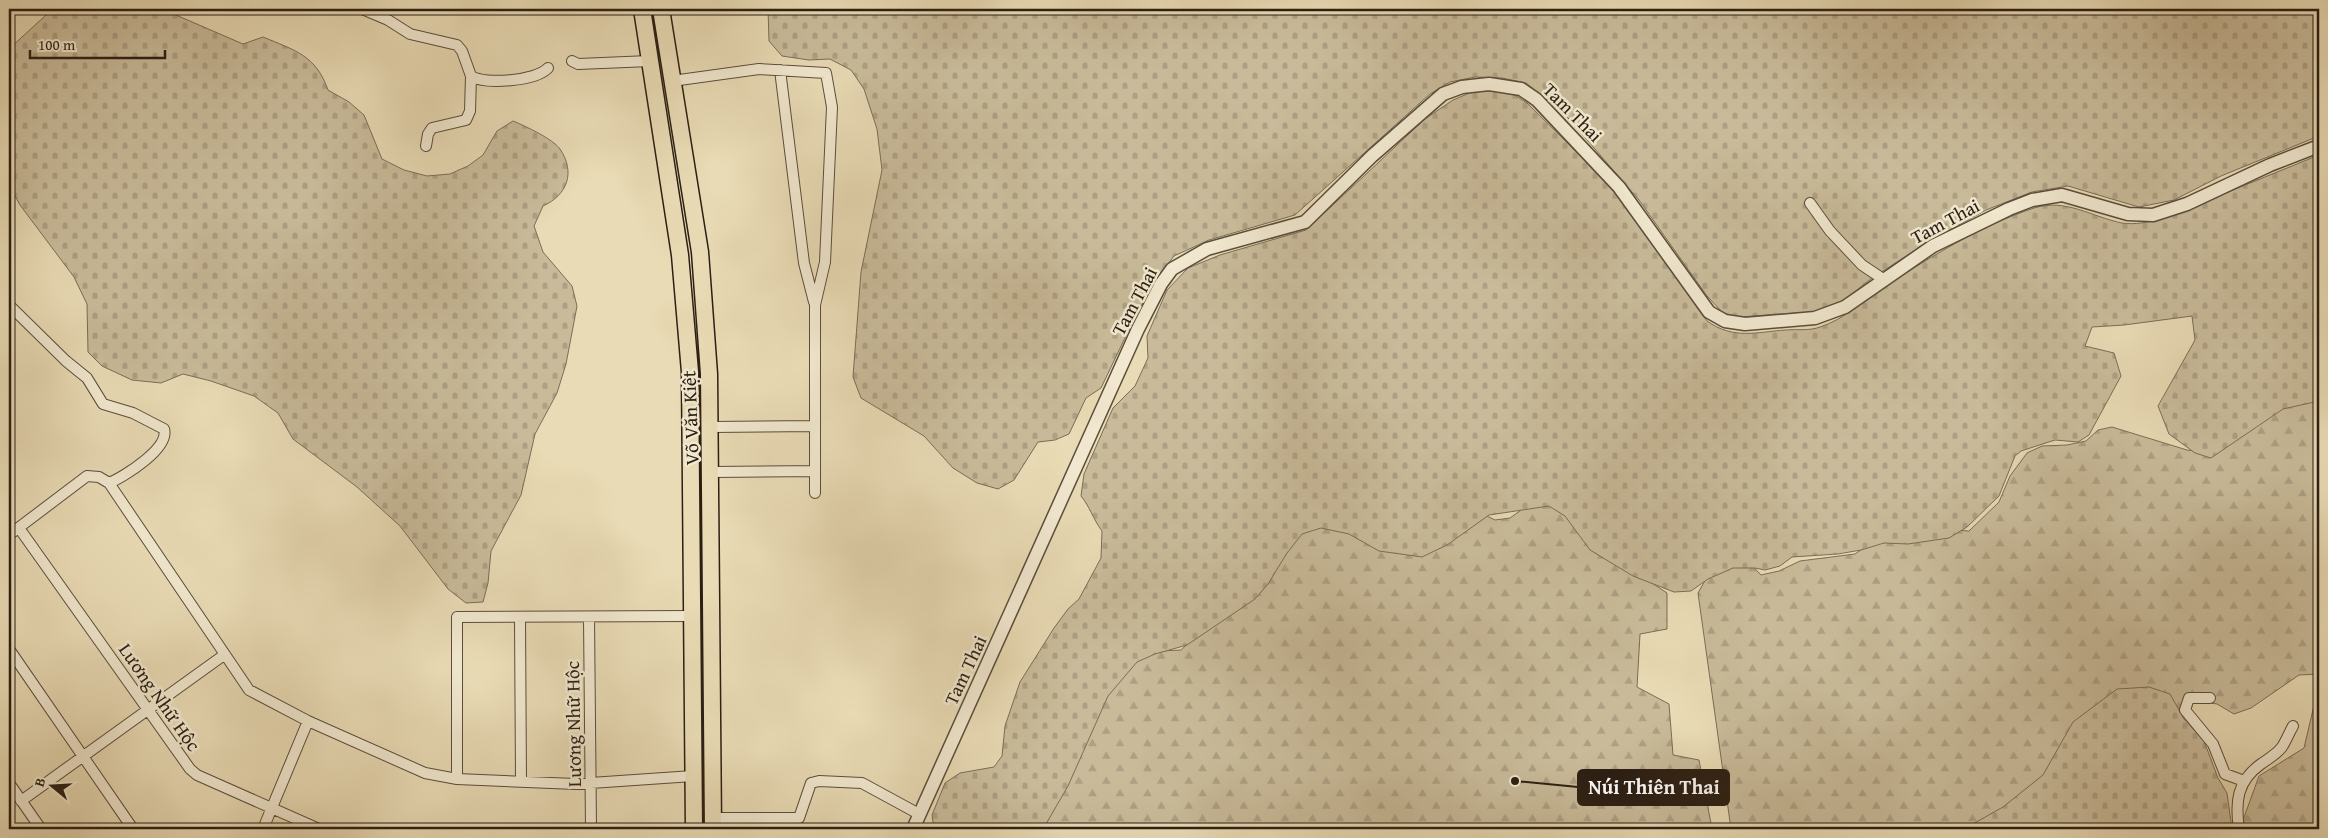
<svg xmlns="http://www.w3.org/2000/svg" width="2328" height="838" viewBox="0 0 2328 838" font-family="'Gentium Book Plus',serif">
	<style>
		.forest { fill: url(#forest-firs); stroke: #7a6d57 }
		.cemetery { fill: url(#cemetery-stones); stroke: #7a6d57 }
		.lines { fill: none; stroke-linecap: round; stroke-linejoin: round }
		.minor-casing { stroke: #5a4e3c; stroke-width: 12 }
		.tertiary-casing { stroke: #5a4e3c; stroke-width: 15 }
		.primary-casing { stroke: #2b1f14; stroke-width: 19 }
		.minor { stroke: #f1e8cf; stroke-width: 10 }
		.tertiary { stroke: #f1e8cf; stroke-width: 12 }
		.primary { stroke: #e9dbb5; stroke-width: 16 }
		.labels { text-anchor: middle; stroke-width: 5; stroke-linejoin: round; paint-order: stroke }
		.street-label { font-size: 19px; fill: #2b1f14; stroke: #f1e8cf }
		.leader { fill: none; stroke: #2b1f14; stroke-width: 2 }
		.callout-dot { fill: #2b1f14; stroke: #f1e8cf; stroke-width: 2 }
		.callout { fill: #2b1f14; stroke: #2b1f14; stroke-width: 2 }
		.callout-label { font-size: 20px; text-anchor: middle; font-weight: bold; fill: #fff }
	</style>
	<defs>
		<pattern id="forest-firs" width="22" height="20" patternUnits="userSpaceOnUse" patternTransform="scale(1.25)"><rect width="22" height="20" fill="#c9bb9a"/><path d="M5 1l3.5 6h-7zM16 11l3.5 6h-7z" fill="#ada084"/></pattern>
		<pattern id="cemetery-stones" width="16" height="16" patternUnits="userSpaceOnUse" patternTransform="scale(1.25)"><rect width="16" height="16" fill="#c9bb9a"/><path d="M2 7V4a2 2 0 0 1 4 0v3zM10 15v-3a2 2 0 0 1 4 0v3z" fill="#ada084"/></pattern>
	</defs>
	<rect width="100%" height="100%" fill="#e9dbb5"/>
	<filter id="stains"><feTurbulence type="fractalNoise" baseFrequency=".004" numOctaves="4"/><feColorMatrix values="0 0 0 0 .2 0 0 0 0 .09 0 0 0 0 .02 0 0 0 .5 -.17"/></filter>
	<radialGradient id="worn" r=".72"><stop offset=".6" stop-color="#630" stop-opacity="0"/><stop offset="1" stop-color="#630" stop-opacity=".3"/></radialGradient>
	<!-- forest -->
	<path class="forest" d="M 2319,400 L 2319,674 L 2299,675 L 2251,708 L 2234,714 L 2217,704 L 2192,700 L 2182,720 L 2005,829 L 1731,829 L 1698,593 L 1715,563 L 1746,559 L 1761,575 L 1779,571 L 1800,561 L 1855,554 L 1878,538 L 1942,529 L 1969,531 L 1999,502 L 2010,476 L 2027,453 L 2042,446 L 2067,445 L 2086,441 L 2098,430 L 2112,427 L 2187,450 L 2211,453 L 2268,406 Z
		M 1411,479 L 1495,520 L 1510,518 L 1560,482 L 1595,545 L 1667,593 L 1667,629 L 1640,634 L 1637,687 L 1669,704 L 1673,755 L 1699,760 L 1712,829 L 1006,829 L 1114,653 L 1181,650 L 1221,613 L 1283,529 Z
		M 2319,684 L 2319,829 L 2247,829 L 2243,820 L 2259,776 L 2304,748 Z"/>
	<!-- cemetery -->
	<path class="cemetery" d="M 60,9 L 162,9 L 243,44 L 263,37 C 294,50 316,55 328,90 L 349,102 L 364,115 L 382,159 L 404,170 L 427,176 L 450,174 L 468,166 L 483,155 L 497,131 L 513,121 C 525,126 553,139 560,149 C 576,173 567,195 543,206 L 534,226 L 543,252 L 572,286 L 577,306 L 566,364 L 557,393 L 535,434 L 521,495 L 491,551 L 488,583 L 483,602 L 466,603 L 448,589 L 400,526 L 357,487 L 293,439 L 278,413 L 254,396 L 211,381 L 183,374 L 161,383 L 132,380 L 102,366 L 88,352 L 87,304 L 74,277 L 20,205 L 9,185 L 9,49 L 46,15 Z
		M 768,9 L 2319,9 L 2319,136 L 2221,176 L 2174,200 L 2139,207 L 2068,186 L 2032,192 L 1986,210 L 1928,242 L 1872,278 L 1838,305 L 1825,311 L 1739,317 L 1723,313 L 1707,296 L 1639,200 L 1562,111 L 1526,83 L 1502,78 L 1475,77 L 1450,82 L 1430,94 L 1295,215 L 1209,240 L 1174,256 L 1155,281 L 1134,319 L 1101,388 L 1086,398 L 1069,434 L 1055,440 L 1038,442 L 1014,480 L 998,489 L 977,483 L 953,468 L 924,436 L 861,398 L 853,377 L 861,272 L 882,170 L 877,129 L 864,89 L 851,70 L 830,59 L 809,60 L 782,56 L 769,41 Z
		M 1493,91 L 1513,94 L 1527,103 L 1609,184 L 1707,321 C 1734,340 1756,332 1786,330 C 1797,329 1810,331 1820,327 C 1845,319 1863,301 1884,287 C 1932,256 1980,226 2034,208 C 2066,198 2092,217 2122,223 C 2135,225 2147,222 2159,220 L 2319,155 L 2319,401 L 2283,409 L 2211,458 L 2195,453 L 2169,434 L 2158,406 L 2195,340 L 2192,316 L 2124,325 L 2092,327 L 2085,346 L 2114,353 L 2121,376 L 2089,435 L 2078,442 L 2055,440 L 2021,451 L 2015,456 L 1999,496 L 1967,527 L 1949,538 L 1908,544 L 1884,543 L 1861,550 L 1838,554 L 1792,557 L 1780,566 L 1765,570 L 1755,568 L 1733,568 L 1708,579 L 1691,591 L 1674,592 L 1633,576 L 1590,550 L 1565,516 L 1549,506 L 1489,515 L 1447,545 L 1422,557 L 1379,551 L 1349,534 L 1321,528 L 1302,534 L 1287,553 L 1268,584 L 1255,599 L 1187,645 L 1155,654 L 1137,662 L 1108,696 L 1068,786 L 1046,824 L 1039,829 L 934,829 L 932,815 L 945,783 L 960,773 L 994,767 L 1002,756 L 1005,726 L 1020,682 L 1054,628 L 1068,609 L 1079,599 L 1101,558 L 1102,531 C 1093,519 1090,507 1081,496 L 1084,474 L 1113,408 L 1135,386 L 1148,358 L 1147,336 L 1167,290 L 1188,268 L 1220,255 L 1306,230 L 1425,119 L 1453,100 L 1472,92 Z
		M 2149,687 L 2170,694 L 2184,719 L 2204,741 L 2218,778 L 2227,793 L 2232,829 L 1964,829 L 2003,807 L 2043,775 L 2073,722 L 2117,689 Z"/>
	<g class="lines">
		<defs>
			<path id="minor" d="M 362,9 L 388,20 L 410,34 L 457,45 L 462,51 L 471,76 C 485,85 536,81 548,68
				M 572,61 L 578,64 L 650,61
				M 780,70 L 804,263 L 814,302
				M 672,81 L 759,69 L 826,73 L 832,107 L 825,262 L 815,305 L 815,493
				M 426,146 L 428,134 L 432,128 L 466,120 L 470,111 L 471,76
				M 1810,203 L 1830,231 L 1862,265 L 1883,279
				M 9,305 L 66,361 L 87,378 L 103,404 L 133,413 L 164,429 C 170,448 124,477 109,483
				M 711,427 L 815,426
				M 711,472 L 815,471
				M 19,528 L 190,769 L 197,775 L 319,829
				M 9,535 L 87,476 L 99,477 L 109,483 L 249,690 L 308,721 L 425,773 L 457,779 L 576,784 L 693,776
				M 520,617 L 521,782
				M 589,617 L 591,829
				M 9,649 L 133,829
				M 2210,698 L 2189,698 L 2185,710 L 2213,744 L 2225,774 L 2244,781
				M 457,779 L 457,617 L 692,616
				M 9,783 L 41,829
				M 21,801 L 224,655
				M 713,818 L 799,818 L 811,783 L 819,781 L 862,783 L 919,814
				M 263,829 L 308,721
				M 2239,829 C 2235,802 2237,781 2261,764 C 2268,759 2277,754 2282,747 C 2286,741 2289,733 2293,726"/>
			<path id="tertiary" d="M 913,829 L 1138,329 L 1161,284 L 1172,269 L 1207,249 L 1305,222 L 1372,156 L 1443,94 L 1462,87 L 1489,84 L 1521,89 L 1537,100 L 1619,187 L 1709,312 L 1725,321 L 1745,324 L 1815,318 L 1845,307 L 1933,246 L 2009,209 L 2032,200 L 2062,195 L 2128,214 L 2153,215 L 2187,204 L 2270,165 L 2319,146"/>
			<path id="primary" d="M 642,9 L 680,255 L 690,372 L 694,829
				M 661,9 L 700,252 L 709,374 L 713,829"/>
		</defs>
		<!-- minor casing -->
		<use href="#minor" class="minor-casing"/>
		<!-- tertiary casing -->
		<use href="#tertiary" class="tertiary-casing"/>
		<!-- primary casing -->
		<use href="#primary" class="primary-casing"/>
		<!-- minor -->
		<use href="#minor" class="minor"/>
		<!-- tertiary -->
		<use href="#tertiary" class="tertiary"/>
		<!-- primary -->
		<use href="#primary" class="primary"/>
	</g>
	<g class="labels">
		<!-- street labels -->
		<g class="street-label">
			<text transform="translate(1573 112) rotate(45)" y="7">Tam Thai</text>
			<text transform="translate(1945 221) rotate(-28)" y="7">Tam Thai</text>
			<text transform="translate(1134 301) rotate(-62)" y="7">Tam Thai</text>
			<text transform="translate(690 418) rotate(-92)" y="7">Võ Văn Kiệt</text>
			<text transform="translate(965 670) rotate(-65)" y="7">Tam Thai</text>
			<text transform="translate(160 697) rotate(55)" y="7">Lương Nhữ Hộc</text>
			<text transform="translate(573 724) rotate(-91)" y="7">Lương Nhữ Hộc</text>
		</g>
	</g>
	<!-- callouts -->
	<path class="leader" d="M1515 781L1578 787"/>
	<circle class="callout-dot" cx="1515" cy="781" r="5"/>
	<rect class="callout" x="1578" y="770" width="151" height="35" rx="5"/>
	<g class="callout-label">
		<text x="1654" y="794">Núi Thiên Thai</text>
	</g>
	<!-- margin -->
	<rect width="2328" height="838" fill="none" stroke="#e9dbb5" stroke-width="30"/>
	<rect x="10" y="10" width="2308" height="818" fill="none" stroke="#2b1f14" stroke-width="2.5"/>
	<rect x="15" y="15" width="2298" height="808" fill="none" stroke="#2b1f14"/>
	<!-- north arrow -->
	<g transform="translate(52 786) rotate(288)" stroke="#f1e8cf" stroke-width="4" paint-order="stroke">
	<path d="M0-4L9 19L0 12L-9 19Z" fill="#2b1f14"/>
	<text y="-8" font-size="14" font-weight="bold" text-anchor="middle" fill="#2b1f14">B</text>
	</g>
	<!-- scale -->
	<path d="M30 50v8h135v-8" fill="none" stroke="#2b1f14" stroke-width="2.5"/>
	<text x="38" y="50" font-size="15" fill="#2b1f14" stroke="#f1e8cf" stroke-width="4" paint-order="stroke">100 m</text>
	<rect width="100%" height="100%" filter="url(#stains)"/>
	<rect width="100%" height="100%" fill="url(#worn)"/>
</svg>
